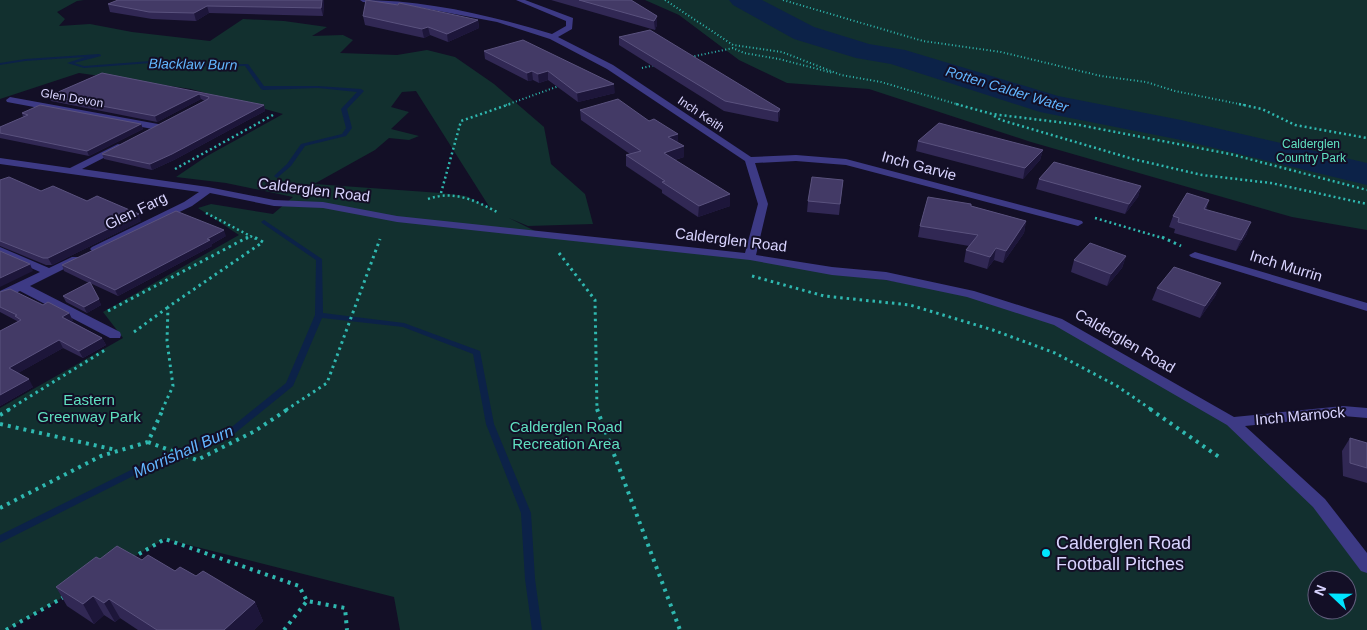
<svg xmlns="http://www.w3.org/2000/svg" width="1367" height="630" viewBox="0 0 1367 630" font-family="Helvetica,sans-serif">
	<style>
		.green { fill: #12302f; fill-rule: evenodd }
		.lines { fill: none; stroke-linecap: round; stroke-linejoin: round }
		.stream { fill: #0c2248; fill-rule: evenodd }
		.river { fill: #0c2248; fill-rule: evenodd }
		.path-far3 { stroke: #2fb8b0; stroke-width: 2; stroke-dasharray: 1 2.5; stroke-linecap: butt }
		.path-far2 { stroke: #2fb8b0; stroke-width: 2.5; stroke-dasharray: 2 3; stroke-linecap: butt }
		.path-far1 { stroke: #2fb8b0; stroke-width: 3; stroke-dasharray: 2.5 4; stroke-linecap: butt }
		.path { stroke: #2fb8b0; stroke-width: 4; stroke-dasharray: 3 5; stroke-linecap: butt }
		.minor { fill: #3d3a85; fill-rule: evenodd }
		.wall { fill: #312854 }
		.shaded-wall { fill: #1d163a }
		.building { fill: #433a66; stroke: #5a527e }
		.poi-dot { fill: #00e5ff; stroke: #130f26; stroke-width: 2 }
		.labels { text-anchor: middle; stroke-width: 4; stroke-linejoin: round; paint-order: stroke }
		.far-street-label { font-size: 12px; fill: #d9d4ff; stroke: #130f26 }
		.far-park-label { font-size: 12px; fill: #5fe0c0; stroke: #130f26 }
		.far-water-label { font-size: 14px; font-style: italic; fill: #62b6ff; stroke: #130f26 }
		.street-label { font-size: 15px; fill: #d9d4ff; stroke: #130f26 }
		.park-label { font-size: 15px; fill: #5fe0c0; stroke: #130f26 }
		.water-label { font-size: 16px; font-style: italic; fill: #62b6ff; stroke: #130f26 }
		.near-poi-label { font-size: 18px; fill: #d9d4ff; stroke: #130f26; text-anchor: start }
	</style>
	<rect width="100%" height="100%" fill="#130f26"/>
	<!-- green -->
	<path class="green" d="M 0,0 L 84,0 L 77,1 L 57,12 L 65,19 L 59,26 L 90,24 L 132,32 L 210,41 L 243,19 L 284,21 L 327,27 L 312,36 L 343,35 L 353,40 L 340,53 L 397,55 L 427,50 L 455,57 L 494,84 L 544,127 L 551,164 L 585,194 L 593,224 L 528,226 L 509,218 L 547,237 L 750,257 L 832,271 L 970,294 L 1058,322 L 1232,422 L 1319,503 L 1367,566 L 1367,630 L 400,630 L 394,597 L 165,539 L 6,630 L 0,630 L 0,408 L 123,338 L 103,312 L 239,235 L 198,208 L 211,204 L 273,214 L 293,197 L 226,183 L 176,177 L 207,156 L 283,114 L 191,89 L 79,73 L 0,99 ZM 416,91 L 490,208 L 466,196 L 441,193 L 314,184 L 375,150 L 389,138 L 409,140 L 419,136 L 391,129 L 409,112 L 391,107 L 402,92 ZM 1317,580 L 1347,580 L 1347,610 L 1317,610 Z
		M 645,0 L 1367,0 L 1367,230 L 1292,217 L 1031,142 L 869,89 L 787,83 L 739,60 L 679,15 Z"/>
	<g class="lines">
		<!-- stream -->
		<path class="stream" d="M 99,54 L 101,55 L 101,56 L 74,63 L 84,66 L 151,61 L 168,65 L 246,64 L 248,64 L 264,86 L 318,86 L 361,89 L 364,91 L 347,109 L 352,128 L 346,136 L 305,146 L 291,166 L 277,178 L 274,176 L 275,175 L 287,164 L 301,144 L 342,134 L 346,128 L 341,109 L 357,92 L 318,88 L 263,90 L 261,89 L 245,66 L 168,67 L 151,63 L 84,68 L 67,63 L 85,57 L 25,61 L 0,65 L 0,63 L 25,59 Z
			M 264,220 L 322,259 L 323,313 L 404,323 L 480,351 L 494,424 L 531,513 L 535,579 L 542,630 L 532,630 L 525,579 L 521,513 L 486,424 L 473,354 L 403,327 L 322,318 L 293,386 L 234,434 L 143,471 L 0,543 L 0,535 L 137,467 L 228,430 L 286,383 L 315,315 L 316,260 L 262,223 L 261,222 Z"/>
		<!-- river -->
		<path class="river" d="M 729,0 L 762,0 L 814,27 L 869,44 L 905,50 L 1058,96 L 1181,120 L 1367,163 L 1367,185 L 1181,140 L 1040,112 L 891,64 L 856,58 L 794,39 L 733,5 Z"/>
		<!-- path-far3 -->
		<path class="path-far3" d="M 665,0 L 733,45 L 782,52 L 841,75 L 881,82 L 960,105
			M 783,0 L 923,41 L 1001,52 L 1101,76 L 1146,82 L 1175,91 L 1244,105
			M 691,57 L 733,48 L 744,53 L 779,59 L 833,73
			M 642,68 L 655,65
			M 506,105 L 559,86"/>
		<!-- path-far2 -->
		<path class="path-far2" d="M 956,104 L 992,114 L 1074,124 L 1230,154 L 1367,190
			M 1239,104 L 1262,109 L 1295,125 L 1367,138
			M 994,116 L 1001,120 L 1133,159 L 1202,175 L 1271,183 L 1367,204
			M 175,169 L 273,115
			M 441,193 L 461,121 L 510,104
			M 428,199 C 454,190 474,200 497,212
			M 206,213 L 256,239
			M 1095,218 L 1166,239
			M 246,239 L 251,236"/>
		<!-- path-far1 -->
		<path class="path-far1" d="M 1162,237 L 1181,246
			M 559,253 L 595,300 L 597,410
			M 752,276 L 824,296 L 910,305 L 993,330 L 1055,353 L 1117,386 L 1152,410
			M 108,311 L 248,237
			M 134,332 L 167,308
			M 8,410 L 105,350
			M 162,410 L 173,386 L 167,341 L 168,307 L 263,242 L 254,237
			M 286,410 L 327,383 L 380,239"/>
		<!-- path -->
		<path class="path" d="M 597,409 L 680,630
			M 1150,409 L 1219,457
			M 0,415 L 10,409
			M 0,424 L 116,450
			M 148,442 L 197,460 L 255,431 L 288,409
			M 0,508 L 101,456 L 148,442 L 163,409
			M 132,558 L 165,539 L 299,586 L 307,601 L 345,608 L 347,630
			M 6,630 L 64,597
			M 284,630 L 307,601"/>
		<!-- minor -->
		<path class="minor" d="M 360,0 C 426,0 489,15 552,34 L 566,26 L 566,21 L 516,0 L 525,0 L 573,18 L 572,29 L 558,37 L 613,65 L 751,157 L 796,155 L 846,159 L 1082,221 L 1083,223 L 1078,226 L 846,165 L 796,161 L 755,163 L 768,204 L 756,255 L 832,267 L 886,272 L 974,291 L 1062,319 L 1234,417 L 1343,406 L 1367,408 L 1367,418 L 1343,416 L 1245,426 L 1325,499 L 1367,553 L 1367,573 L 1361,571 L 1313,507 L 1227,425 L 1054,325 L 967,297 L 886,280 L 832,275 L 750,260 L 397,222 L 323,208 L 274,206 L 210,193 L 192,206 L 96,252 L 92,251 L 90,249 L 92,247 L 184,202 L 199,192 L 0,164 L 0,158 L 70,168 L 118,144 L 121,145 L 121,149 L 82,169 L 208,187 L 274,200 L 323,202 L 397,216 L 745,253 L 758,204 L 745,161 L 607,69 L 550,39 L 497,22 L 412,6 L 363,2 Z
			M 10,97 L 158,124 L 163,127 L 158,130 L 7,102 L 6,100 Z
			M 0,247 L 49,268 L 72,257 L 80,257 L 82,259 L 80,261 L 30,286 L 120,332 L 121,335 L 120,338 L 110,338 L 20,291 L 0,300 L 0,291 L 40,272 L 0,254 Z
			M 1195,252 L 1367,303 L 1367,311 L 1191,257 L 1189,255 Z"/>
	</g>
	<!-- wall -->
	<path class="wall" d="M 118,0 L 324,0 L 324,2 L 323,16 L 209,13 L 196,21 L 152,19 L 110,12 L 108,4 Z
		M 551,0 L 631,0 L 657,16 L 657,25 L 655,30 Z
		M 363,16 L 478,20 L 479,28 L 448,42 L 430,35 L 424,38 L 365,25 Z
		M 619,37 L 780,109 L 779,119 L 778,122 L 724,111 L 619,45 Z
		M 484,51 L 615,93 L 578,102 L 548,80 L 539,83 L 533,80 L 528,81 L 485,59 Z
		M 102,73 L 264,105 L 265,111 L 174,160 L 152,170 L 104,159 L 102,154 L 205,101 L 201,99 L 157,122 L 51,101 L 49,96 Z
		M 580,110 L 649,121 L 678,134 L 678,143 L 684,157 L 675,160 L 730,194 L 730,206 L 698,217 L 662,193 L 662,190 L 626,166 L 626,155 L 630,154 L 581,120 Z
		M 22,113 L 141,124 L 143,129 L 89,156 L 0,138 L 0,127 L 23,117 Z
		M 918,141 L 1043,150 L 1040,160 L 1023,179 L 916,151 Z
		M 1039,179 L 1141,186 L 1138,197 L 1125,214 L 1036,189 Z
		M 0,180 L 41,191 L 87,201 L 141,221 L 52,265 L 46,265 L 0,246 Z
		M 843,180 L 839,215 L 807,212 L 808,201 Z
		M 1209,200 L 1206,210 L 1247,234 L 1236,251 L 1174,233 L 1175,229 L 1169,227 L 1173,216 Z
		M 971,206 L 1026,221 L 1024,233 L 1003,263 L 994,260 L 987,269 L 964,262 L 966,250 L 969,246 L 918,237 L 920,226 Z
		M 226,236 L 212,244 L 212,246 L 118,296 L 90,283 L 101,305 L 87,313 L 66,302 L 63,296 L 89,283 L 64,271 L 62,265 Z
		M 1126,256 L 1122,268 L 1107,286 L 1071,272 L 1074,260 Z
		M 1157,288 L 1216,295 L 1200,318 L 1152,300 Z
		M 0,292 L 69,313 L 73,321 L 71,321 L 102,338 L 106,345 L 83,358 L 63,348 L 18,373 L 33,387 L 0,406 L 0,331 L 18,322 L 17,321 L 0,312 Z
		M 1350,438 L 1367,443 L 1367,483 L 1343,476 L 1342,451 Z
		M 100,559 L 142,560 L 175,571 L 196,576 L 255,602 L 263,621 L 254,630 L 138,630 L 120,618 L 115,622 L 104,615 L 94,624 L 67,606 L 56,587 Z"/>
	<!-- shaded-wall -->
	<path class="shaded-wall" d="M 322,0 L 324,0 L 324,2 L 323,16 L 321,8 Z
		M 207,6 L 209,13 L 196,21 L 194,13 Z
		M 657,16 L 657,25 L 655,30 L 654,21 Z
		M 478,20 L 479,28 L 448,42 L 447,34 Z
		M 428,27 L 430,35 L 424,38 L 422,29 Z
		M 532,71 L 533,80 L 528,81 L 527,73 Z
		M 548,71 L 548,80 L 539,83 L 538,74 Z
		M 614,84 L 615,93 L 578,102 L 577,93 Z
		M 199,94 L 201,99 L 157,122 L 155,116 Z
		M 264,105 L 265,111 L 174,160 L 152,170 L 150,164 Z
		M 780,109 L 779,119 L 778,122 L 778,112 Z
		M 141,124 L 143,129 L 89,156 L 87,151 Z
		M 678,134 L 678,144 L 668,137 Z
		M 684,146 L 684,157 L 664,163 L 664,153 Z
		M 1043,150 L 1040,160 L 1023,179 L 1025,168 Z
		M 1141,186 L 1138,197 L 1125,214 L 1129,204 Z
		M 730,194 L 730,206 L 698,217 L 699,206 Z
		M 139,214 L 141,221 L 52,265 L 48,258 Z
		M 1026,221 L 1024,233 L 1003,263 L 1006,251 Z
		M 1251,222 L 1247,234 L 1236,251 L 1241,240 Z
		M 224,230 L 226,236 L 212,244 L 212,246 L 118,296 L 115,290 Z
		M 996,248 L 994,260 L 987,269 L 990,257 Z
		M 1126,256 L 1122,268 L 1107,286 L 1111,274 Z
		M 30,264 L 33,271 L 0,287 L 0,278 Z
		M 1221,283 L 1216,295 L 1200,318 L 1205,306 Z
		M 99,299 L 101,305 L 87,313 L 84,307 Z
		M 69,313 L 73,321 L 66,324 L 62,317 Z
		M 102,338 L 106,345 L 83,358 L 79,351 Z
		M 59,340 L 63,348 L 13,376 L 9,368 Z
		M 29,379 L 33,387 L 0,406 L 0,395 Z
		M 93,596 L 104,615 L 94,624 L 83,604 Z
		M 109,599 L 120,618 L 115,622 L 104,603 Z
		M 255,602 L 263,621 L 254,630 L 224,630 Z"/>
	<!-- building -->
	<path class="building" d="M 118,0 L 322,0 L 321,8 L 207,6 L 194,13 L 149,12 L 108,4 Z
		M 366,0 L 398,5 L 399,3 L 478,20 L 447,34 L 428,27 L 422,29 L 363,16 Z
		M 579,0 L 631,0 L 657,16 L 654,21 Z
		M 650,30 L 780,109 L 778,112 L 725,101 L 619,37 Z
		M 523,40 L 614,84 L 577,93 L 548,71 L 538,74 L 532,71 L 527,73 L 484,51 Z
		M 102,73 L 264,105 L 172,154 L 150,164 L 102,154 L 208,99 L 209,97 L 199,94 L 155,116 L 49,96 Z
		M 618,99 L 649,121 L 654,119 L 678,134 L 668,137 L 684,146 L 664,153 L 730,194 L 699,206 L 662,182 L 665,181 L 626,155 L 641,151 L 580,110 Z
		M 40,105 L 141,124 L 87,151 L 0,133 L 0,127 L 28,115 L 22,113 Z
		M 939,123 L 1043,150 L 1025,168 L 918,141 Z
		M 1054,162 L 1141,186 L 1129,204 L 1039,179 Z
		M 9,177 L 41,191 L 53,186 L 87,201 L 97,196 L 139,214 L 48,258 L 43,258 L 0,241 L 0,180 Z
		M 812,177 L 843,180 L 840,204 L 808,201 Z
		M 1187,193 L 1209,200 L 1204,209 L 1251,222 L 1241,240 L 1178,222 L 1179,218 L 1173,216 Z
		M 928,197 L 971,204 L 971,206 L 1026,221 L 1006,251 L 996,248 L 990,257 L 966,250 L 978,235 L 920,226 Z
		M 176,211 L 224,230 L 207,239 L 210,240 L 115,290 L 62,265 Z
		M 1090,243 L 1126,256 L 1111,274 L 1074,260 Z
		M 0,251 L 30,264 L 0,278 Z
		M 1174,267 L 1221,283 L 1205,306 L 1157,288 Z
		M 90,282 L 99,299 L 84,307 L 63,296 Z
		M 10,289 L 43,305 L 48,302 L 69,313 L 62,317 L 102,338 L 79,351 L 59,340 L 9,368 L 29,379 L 0,395 L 0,331 L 21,320 L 15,316 L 17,315 L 0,307 L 0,292 Z
		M 1350,438 L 1367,443 L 1367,468 L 1350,463 Z
		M 117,546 L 142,560 L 148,555 L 175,571 L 180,567 L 196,576 L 203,571 L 255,602 L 224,630 L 157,630 L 109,599 L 104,603 L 93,596 L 83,604 L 56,587 L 96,557 L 100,559 Z"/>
	<!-- markers -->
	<circle class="poi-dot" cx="1046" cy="553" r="5"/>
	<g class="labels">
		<!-- far-street labels -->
		<g class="far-street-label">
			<text transform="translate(72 98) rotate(10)" y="4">Glen Devon</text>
			<text transform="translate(701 114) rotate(34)" y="4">Inch Keith</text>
		</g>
		<!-- far-park labels -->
		<g class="far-park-label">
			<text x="1311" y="148">Calderglen<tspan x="1311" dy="14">Country Park</tspan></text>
		</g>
		<!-- far-water labels -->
		<g class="far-water-label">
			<text transform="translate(193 64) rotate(1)" y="5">Blacklaw Burn</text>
			<text transform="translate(1007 89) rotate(17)" y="5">Rotten Calder Water</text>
		</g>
		<!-- street labels -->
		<g class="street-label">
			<text transform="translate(919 166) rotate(15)" y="5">Inch Garvie</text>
			<text transform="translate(314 190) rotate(7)" y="5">Calderglen Road</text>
			<text transform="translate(136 211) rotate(-26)" y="5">Glen Farg</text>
			<text transform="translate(731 240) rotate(7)" y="5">Calderglen Road</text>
			<text transform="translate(1286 266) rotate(17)" y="5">Inch Murrin</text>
			<text transform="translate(1125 341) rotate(30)" y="5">Calderglen Road</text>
			<text transform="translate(1300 416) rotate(-5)" y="5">Inch Marnock</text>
		</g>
		<!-- park labels -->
		<g class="park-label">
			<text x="89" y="405">Eastern<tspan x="89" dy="17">Greenway Park</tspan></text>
			<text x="566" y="432">Calderglen Road<tspan x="566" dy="17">Recreation Area</tspan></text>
		</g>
		<!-- water labels -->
		<g class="water-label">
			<text transform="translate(183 451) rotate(-24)" y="6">Morrishall Burn</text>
		</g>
		<!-- near-poi labels -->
		<g class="near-poi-label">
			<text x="1056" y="549">Calderglen Road<tspan x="1056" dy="21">Football Pitches</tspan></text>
		</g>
	</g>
	<!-- north arrow -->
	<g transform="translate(1332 595) rotate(292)"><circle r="24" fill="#130f26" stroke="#625e7d"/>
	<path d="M0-4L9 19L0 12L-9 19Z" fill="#00e5ff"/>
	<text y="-8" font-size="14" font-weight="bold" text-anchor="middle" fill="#d9d4ff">N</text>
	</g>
</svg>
